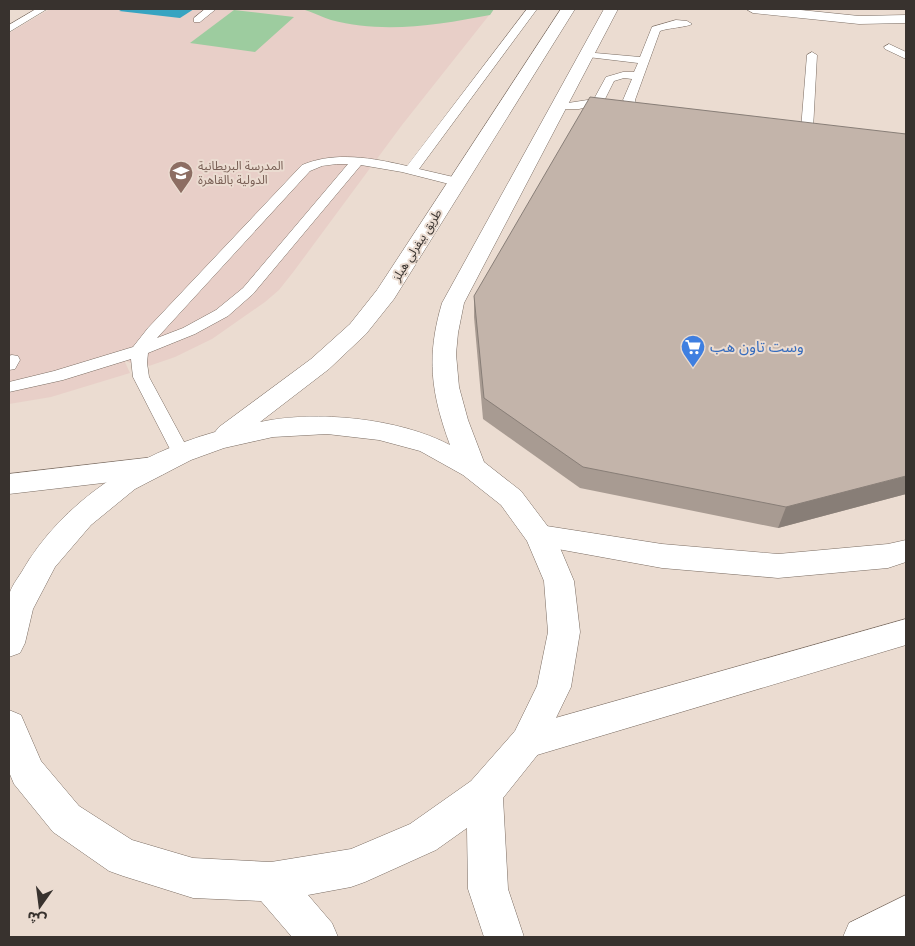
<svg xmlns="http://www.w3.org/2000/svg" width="915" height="946" viewBox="0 0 915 946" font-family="Poppins,'Noto Sans Arabic',sans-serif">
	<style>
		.education { fill: #e8cfc8 }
		.green { fill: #9dcc9f }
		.water { fill: #37a4c1 }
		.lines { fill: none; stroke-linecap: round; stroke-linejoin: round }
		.lane-casing { stroke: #7b6d63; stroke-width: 1 }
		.street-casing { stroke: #7b6d63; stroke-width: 1 }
		.secondary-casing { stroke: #7b6d63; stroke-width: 1 }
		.lane { fill: #fff; fill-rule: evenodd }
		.street { fill: #fff; fill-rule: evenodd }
		.secondary { fill: #fff; fill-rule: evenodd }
		.wall { fill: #a89b92 }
		.shaded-wall { fill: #887e77 }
		.building { fill: #c3b4aa; stroke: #887e77 }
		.labels { text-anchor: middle; stroke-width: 4; stroke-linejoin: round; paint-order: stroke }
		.far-education-label { font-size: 12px; fill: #785e54; stroke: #ebdcd1; text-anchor: start }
		.far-street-label { font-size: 12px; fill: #38322e; stroke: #ebdcd1 }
		.shop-label { font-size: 15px; fill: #366cbe; stroke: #ebdcd1; text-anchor: start }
	</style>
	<rect width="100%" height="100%" fill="#ebdcd1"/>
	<!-- education -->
	<path class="education" d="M 50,9 L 494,9 L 402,125 L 294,271 L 279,290 L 265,302 L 212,339 L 175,357 L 149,366 L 143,355 L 137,366 L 124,360 L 130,373 L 51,397 L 9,404 L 9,33 Z"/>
	<!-- green -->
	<path class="green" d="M 302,9 L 494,9 L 490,15 C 438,25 383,34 331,20 C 322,17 312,12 302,9 Z
		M 234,10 L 294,17 L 255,52 L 190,43 Z"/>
	<!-- water -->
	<path class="water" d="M 123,9 L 194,9 L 180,18 L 119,11 Z"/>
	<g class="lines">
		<defs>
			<path id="lane" d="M 36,9 L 47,9 L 9,32 L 9,25 Z
				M 205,9 L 216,9 L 200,22 L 194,22 L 194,18 Z
				M 527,9 L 537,9 L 419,169 L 462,179 L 463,182 L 462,185 L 457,186 L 402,172 L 361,165 L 253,294 L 228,316 L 195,334 L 148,353 L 147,363 L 149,377 L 190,453 L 187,457 L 181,459 L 175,457 L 172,453 L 133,377 L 131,359 L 63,380 L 9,392 L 9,382 L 54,371 L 133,347 L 148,328 L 302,165 C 335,151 373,158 407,166 ZM 337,164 L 348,164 L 243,288 L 216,310 L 183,328 L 157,338 L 310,171 L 322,166 Z
				M 676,20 L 687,21 L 692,24 C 688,27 668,28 660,31 L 635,100 L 636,103 L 655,110 L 657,112 L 655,114 C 644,117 629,109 623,100 L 632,79 L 624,78 L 614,81 L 603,103 L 579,109 L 555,109 L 553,107 L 555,105 L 594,99 L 606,77 L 623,72 L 634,72 L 638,63 L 588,57 L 584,56 L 583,54 L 584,52 L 640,57 L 652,27 Z
				M 889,44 L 906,52 L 906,59 L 885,49 L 884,47 Z
				M 812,52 L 817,55 L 813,129 L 807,133 L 801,129 L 807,55 Z
				M 12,355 L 18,356 L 20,360 L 15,369 L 9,370 L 9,356 Z"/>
			<path id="street" d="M 746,9 L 791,9 L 859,16 L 906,15 L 906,23 L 859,24 L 753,13 Z
				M 154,457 L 164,460 L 168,467 L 164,474 L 154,477 L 9,494 L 9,474 Z
				M 540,525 L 662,544 L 778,554 L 888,544 L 906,540 L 906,562 L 888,568 L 778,578 L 662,568 L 530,544 L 525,536 L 530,528 Z
				M 906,619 L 906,645 L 527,758 L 515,753 L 509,742 L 515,731 L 527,726 Z"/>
			<path id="secondary" d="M 561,9 L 575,9 L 394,299 L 366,334 L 329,369 L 260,422 C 316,410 399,418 450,445 C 431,393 426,357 442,303 L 604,9 L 618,9 L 464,303 L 458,333 L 456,354 L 459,387 L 468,420 L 484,462 L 521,491 L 555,536 L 574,581 L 580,632 L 571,687 L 539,753 L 503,798 L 508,889 L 524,937 L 484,937 L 468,889 L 467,828 L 436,850 L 365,882 L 351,887 L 308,895 L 332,923 L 338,937 L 292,937 L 261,901 L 193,898 L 123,876 L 109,871 L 53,832 L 14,784 L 9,772 L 9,710 L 21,715 L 41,761 L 79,806 L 132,840 L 193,858 L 271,862 L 351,849 L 410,824 L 471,781 L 515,731 L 537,686 L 548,632 L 544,581 L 527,541 L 501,505 L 463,475 L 420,451 L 379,440 L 327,434 L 273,437 L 224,448 L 191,460 L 135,489 L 91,525 L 55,567 L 33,609 L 25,643 L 20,653 L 9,657 C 8,645 6,602 10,592 C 12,586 17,579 21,573 C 62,501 137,454 215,432 L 219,427 L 311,359 L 350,324 L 377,290 Z
				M 906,895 L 906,937 L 843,937 L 849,923 Z"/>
		</defs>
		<!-- lane casing -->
		<use href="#lane" class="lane-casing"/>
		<!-- street casing -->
		<use href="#street" class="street-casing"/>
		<!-- secondary casing -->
		<use href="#secondary" class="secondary-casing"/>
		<!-- lane -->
		<use href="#lane" class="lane"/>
		<!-- street -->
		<use href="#street" class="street"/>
		<!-- secondary -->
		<use href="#secondary" class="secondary"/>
	</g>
	<!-- wall -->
	<path class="wall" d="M 474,296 L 906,494 L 778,528 L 580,488 L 483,419 L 474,317 Z"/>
	<!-- shaded-wall -->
	<path class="shaded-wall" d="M 906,476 L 906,494 L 778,528 L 786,507 Z"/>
	<!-- building -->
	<path class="building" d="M 590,97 L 906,134 L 906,476 L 786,507 L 583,467 L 484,398 L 474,296 Z"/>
	<!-- icons -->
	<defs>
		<symbol id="university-pin" viewBox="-11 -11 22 30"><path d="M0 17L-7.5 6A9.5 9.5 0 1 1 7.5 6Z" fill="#8d6e63" stroke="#ebdcd1"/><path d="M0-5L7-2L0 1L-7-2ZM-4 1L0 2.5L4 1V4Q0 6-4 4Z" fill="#fff"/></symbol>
		<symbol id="supermarket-pin" viewBox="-11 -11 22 30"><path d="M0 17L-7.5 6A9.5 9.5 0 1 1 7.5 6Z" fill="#3f7fe0" stroke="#ebdcd1"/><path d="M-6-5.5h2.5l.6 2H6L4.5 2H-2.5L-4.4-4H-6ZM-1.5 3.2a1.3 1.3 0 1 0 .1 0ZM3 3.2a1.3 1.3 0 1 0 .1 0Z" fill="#fff"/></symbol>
	</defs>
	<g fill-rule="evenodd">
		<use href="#university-pin" x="167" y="159" width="28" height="38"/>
		<use href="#supermarket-pin" x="679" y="333" width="28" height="38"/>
	</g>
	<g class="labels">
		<!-- far-education labels -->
		<g class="far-education-label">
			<text x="198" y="170">المدرسة البريطانية<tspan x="198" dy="14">الدولية بالقاهرة</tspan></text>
		</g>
		<!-- far-street labels -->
		<g class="far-street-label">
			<text transform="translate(417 245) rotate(-58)" y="4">طريق بيفرلي هيلز</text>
		</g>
		<!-- shop labels -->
		<g class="shop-label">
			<text x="710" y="352">وست تاون هب</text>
		</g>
	</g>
	<!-- border -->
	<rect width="915" height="946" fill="none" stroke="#38322e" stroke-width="20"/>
	<!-- north arrow -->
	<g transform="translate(40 906) rotate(194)" stroke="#ebdcd1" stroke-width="4" paint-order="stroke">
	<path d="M0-4L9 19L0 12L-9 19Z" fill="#38322e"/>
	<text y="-8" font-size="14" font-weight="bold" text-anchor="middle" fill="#38322e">ش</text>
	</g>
</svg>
